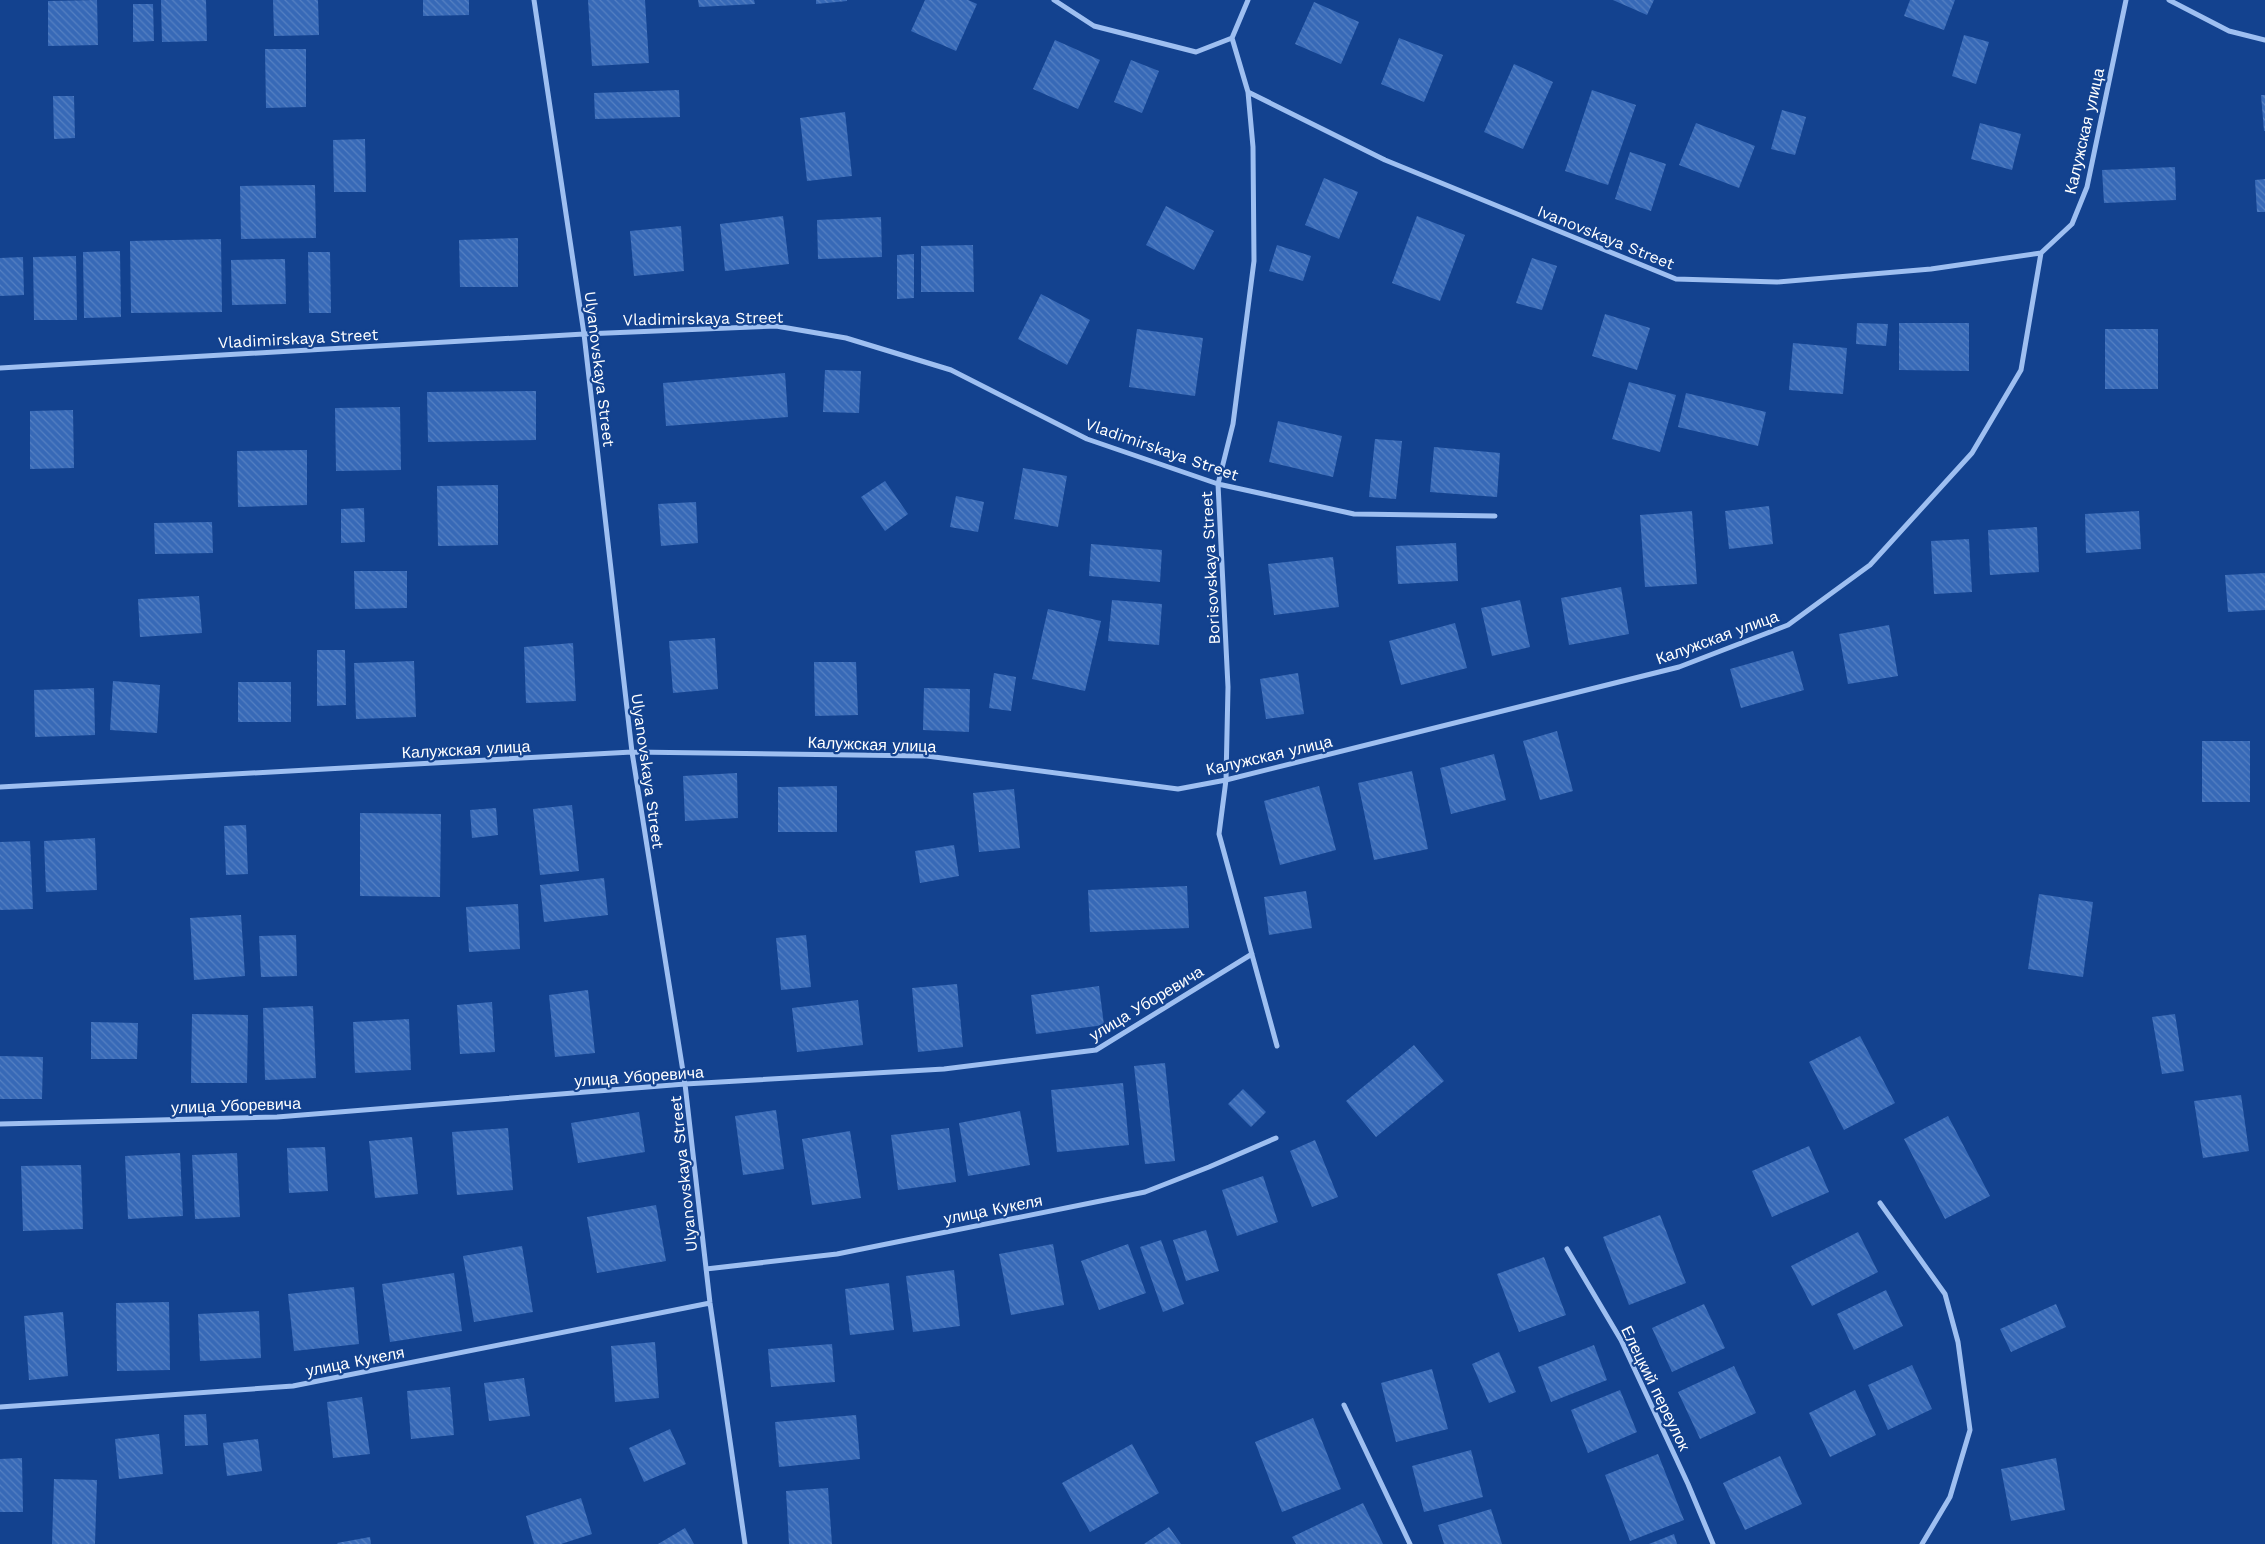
<svg xmlns="http://www.w3.org/2000/svg" width="2265" height="1544" viewBox="0 0 2265 1544" font-family="'Work Sans',sans-serif">
	<style>
		.building { fill: url(#building-back-hatch) }
		.lines { fill: none; stroke-linecap: round; stroke-linejoin: round }
		.minor { stroke: #9ebff1; stroke-width: 5 }
		.labels { text-anchor: middle; stroke-width: 4.5; stroke-linejoin: round; paint-order: stroke }
		.street-label { font-size: 16px; fill: #fff; stroke: #13428f }
	</style>
	<defs>
		<pattern id="building-back-hatch" width="6" height="6" patternUnits="userSpaceOnUse" patternTransform="scale(1.25)"><rect width="6" height="6" fill="#3769b7"/><path d="M-1 5l2 2M0 0l6 6M5-1l2 2" fill="none" stroke="#5580c2"/></pattern>
	</defs>
	<rect width="100%" height="100%" fill="#13428f"/>
	<!-- building -->
	<path class="building" d="M 97,0 L 98,45 L 48,46 L 48,1 Z
		M 161,0 L 206,0 L 207,41 L 162,42 Z
		M 273,0 L 318,0 L 319,35 L 274,36 Z
		M 423,0 L 469,0 L 469,15 L 423,16 Z
		M 588,0 L 645,0 L 649,63 L 592,66 Z
		M 698,0 L 754,0 L 755,4 L 699,7 Z
		M 816,0 L 847,0 L 847,1 L 816,4 Z
		M 925,0 L 968,0 L 977,4 L 956,51 L 911,31 Z
		M 1613,0 L 1654,0 L 1647,15 Z
		M 1910,0 L 1955,0 L 1944,30 L 1904,16 Z
		M 1314,2 L 1359,22 L 1341,64 L 1295,44 Z
		M 133,4 L 153,4 L 154,41 L 133,42 Z
		M 1964,35 L 1989,42 L 1976,84 L 1952,76 Z
		M 1399,38 L 1443,55 L 1424,102 L 1381,84 Z
		M 1055,40 L 1100,60 L 1078,109 L 1033,89 Z
		M 265,49 L 306,49 L 306,107 L 266,108 Z
		M 1131,60 L 1159,71 L 1142,113 L 1114,102 Z
		M 1514,64 L 1553,82 L 1523,149 L 1484,132 Z
		M 679,90 L 680,117 L 595,119 L 594,93 Z
		M 1592,90 L 1636,105 L 1608,185 L 1565,171 Z
		M 2261,95 L 2265,95 L 2265,131 L 2264,131 Z
		M 53,96 L 74,96 L 75,138 L 54,139 Z
		M 1782,110 L 1806,117 L 1795,155 L 1771,149 Z
		M 845,112 L 852,176 L 807,181 L 800,118 Z
		M 1696,123 L 1755,146 L 1739,188 L 1679,165 Z
		M 1980,123 L 2021,134 L 2012,170 L 1971,159 Z
		M 365,139 L 366,192 L 334,192 L 333,140 Z
		M 1630,152 L 1666,164 L 1651,211 L 1615,199 Z
		M 2175,167 L 2176,200 L 2104,203 L 2102,170 Z
		M 1324,178 L 1358,192 L 1339,239 L 1305,225 Z
		M 2265,179 L 2265,212 L 2257,212 L 2255,180 Z
		M 315,185 L 316,238 L 241,239 L 240,186 Z
		M 1166,206 L 1214,231 L 1194,270 L 1146,245 Z
		M 783,216 L 789,264 L 725,271 L 720,224 Z
		M 1417,216 L 1465,235 L 1440,301 L 1392,283 Z
		M 881,217 L 882,257 L 818,259 L 817,220 Z
		M 681,226 L 684,271 L 634,276 L 630,231 Z
		M 518,238 L 518,287 L 460,287 L 459,240 Z
		M 221,239 L 222,312 L 131,313 L 130,241 Z
		M 973,245 L 974,292 L 921,292 L 921,246 Z
		M 1277,245 L 1311,256 L 1303,281 L 1269,271 Z
		M 120,251 L 121,317 L 84,318 L 83,252 Z
		M 308,252 L 330,252 L 331,313 L 309,313 Z
		M 914,254 L 914,298 L 897,299 L 897,255 Z
		M 76,256 L 77,320 L 34,320 L 33,257 Z
		M 23,257 L 24,295 L 0,296 L 0,258 Z
		M 1532,258 L 1557,266 L 1542,310 L 1516,303 Z
		M 285,259 L 286,304 L 232,305 L 231,260 Z
		M 1041,294 L 1090,320 L 1067,365 L 1018,339 Z
		M 1605,314 L 1650,328 L 1637,370 L 1592,356 Z
		M 1857,323 L 1888,324 L 1886,346 L 1856,344 Z
		M 1899,323 L 1969,323 L 1969,371 L 1899,370 Z
		M 1137,329 L 1203,338 L 1195,396 L 1129,387 Z
		M 2105,329 L 2158,329 L 2158,389 L 2105,389 Z
		M 1793,343 L 1847,348 L 1843,394 L 1789,390 Z
		M 825,370 L 861,371 L 859,413 L 823,412 Z
		M 785,373 L 788,417 L 666,426 L 663,383 Z
		M 1629,382 L 1676,395 L 1660,452 L 1612,439 Z
		M 536,391 L 536,440 L 428,442 L 427,392 Z
		M 1686,393 L 1766,412 L 1758,446 L 1678,427 Z
		M 400,407 L 401,470 L 336,471 L 335,408 Z
		M 73,410 L 74,468 L 30,469 L 30,411 Z
		M 1278,421 L 1342,436 L 1333,477 L 1269,462 Z
		M 1375,439 L 1402,441 L 1396,499 L 1369,497 Z
		M 1434,447 L 1500,453 L 1497,497 L 1430,492 Z
		M 307,450 L 307,505 L 238,507 L 237,451 Z
		M 1023,468 L 1067,476 L 1058,527 L 1014,519 Z
		M 885,481 L 908,514 L 885,531 L 861,497 Z
		M 498,485 L 498,545 L 438,546 L 437,486 Z
		M 956,496 L 984,502 L 978,532 L 950,527 Z
		M 696,502 L 698,543 L 661,546 L 658,504 Z
		M 1769,506 L 1773,544 L 1729,549 L 1725,511 Z
		M 364,508 L 365,542 L 341,543 L 341,509 Z
		M 1692,511 L 1697,584 L 1645,587 L 1640,515 Z
		M 2139,511 L 2141,549 L 2086,553 L 2085,514 Z
		M 212,522 L 213,553 L 155,554 L 154,523 Z
		M 2037,527 L 2039,572 L 1990,575 L 1988,530 Z
		M 1969,539 L 1972,592 L 1934,594 L 1931,541 Z
		M 1456,543 L 1458,581 L 1398,584 L 1396,546 Z
		M 1091,544 L 1162,550 L 1160,582 L 1089,576 Z
		M 1333,557 L 1339,607 L 1274,615 L 1268,564 Z
		M 354,571 L 407,571 L 407,608 L 355,609 Z
		M 2265,573 L 2265,610 L 2228,612 L 2225,575 Z
		M 1621,587 L 1629,634 L 1569,645 L 1561,598 Z
		M 199,596 L 202,633 L 140,637 L 138,599 Z
		M 1112,600 L 1162,604 L 1159,645 L 1108,641 Z
		M 1520,600 L 1530,647 L 1492,656 L 1481,608 Z
		M 1048,609 L 1101,621 L 1085,691 L 1032,679 Z
		M 1455,623 L 1467,668 L 1401,685 L 1389,641 Z
		M 1889,625 L 1898,676 L 1848,684 L 1839,634 Z
		M 715,638 L 718,689 L 673,693 L 669,641 Z
		M 573,643 L 576,701 L 526,703 L 524,647 Z
		M 317,650 L 345,650 L 346,705 L 317,706 Z
		M 1793,651 L 1804,690 L 1741,708 L 1730,669 Z
		M 414,661 L 416,717 L 356,719 L 354,663 Z
		M 814,662 L 856,662 L 858,715 L 815,716 Z
		M 994,673 L 1016,677 L 1011,711 L 989,708 Z
		M 1298,673 L 1304,714 L 1266,719 L 1260,679 Z
		M 113,681 L 160,685 L 157,733 L 110,730 Z
		M 238,682 L 291,682 L 291,722 L 238,722 Z
		M 94,688 L 95,735 L 35,737 L 34,690 Z
		M 924,688 L 970,689 L 969,732 L 923,730 Z
		M 1557,731 L 1573,791 L 1540,800 L 1523,741 Z
		M 2202,741 L 2250,741 L 2250,802 L 2202,802 Z
		M 1494,754 L 1506,800 L 1451,814 L 1440,768 Z
		M 1412,771 L 1428,849 L 1374,860 L 1358,783 Z
		M 737,773 L 738,818 L 685,821 L 683,776 Z
		M 837,786 L 837,832 L 778,832 L 778,787 Z
		M 1319,786 L 1336,850 L 1280,865 L 1264,801 Z
		M 1014,789 L 1020,848 L 979,852 L 973,793 Z
		M 572,805 L 579,871 L 540,875 L 533,809 Z
		M 496,808 L 498,835 L 472,838 L 470,810 Z
		M 360,813 L 441,814 L 440,897 L 360,896 Z
		M 246,825 L 248,874 L 226,875 L 224,826 Z
		M 95,838 L 97,890 L 46,892 L 44,841 Z
		M 30,841 L 33,909 L 0,910 L 0,842 Z
		M 954,845 L 959,876 L 920,883 L 915,851 Z
		M 604,878 L 608,915 L 544,922 L 540,885 Z
		M 1187,886 L 1189,928 L 1090,932 L 1088,890 Z
		M 1306,891 L 1312,928 L 1269,935 L 1264,897 Z
		M 2039,894 L 2093,902 L 2083,977 L 2028,969 Z
		M 518,904 L 520,949 L 469,952 L 466,907 Z
		M 241,915 L 245,976 L 194,980 L 190,918 Z
		M 296,935 L 297,976 L 261,977 L 259,936 Z
		M 806,935 L 811,987 L 781,990 L 776,938 Z
		M 957,984 L 963,1047 L 918,1052 L 912,988 Z
		M 1099,986 L 1104,1025 L 1036,1034 L 1031,995 Z
		M 588,990 L 595,1053 L 555,1057 L 549,995 Z
		M 858,1000 L 863,1045 L 797,1052 L 792,1008 Z
		M 492,1002 L 495,1052 L 460,1054 L 457,1005 Z
		M 313,1006 L 316,1078 L 265,1080 L 263,1008 Z
		M 192,1014 L 248,1015 L 247,1083 L 191,1083 Z
		M 2175,1014 L 2184,1071 L 2162,1074 L 2152,1017 Z
		M 409,1019 L 411,1070 L 355,1073 L 353,1022 Z
		M 91,1022 L 138,1023 L 137,1059 L 91,1059 Z
		M 1860,1036 L 1895,1103 L 1844,1130 L 1809,1062 Z
		M 1414,1045 L 1444,1081 L 1376,1137 L 1346,1101 Z
		M 0,1056 L 43,1057 L 42,1099 L 0,1099 Z
		M 1165,1063 L 1175,1161 L 1145,1164 L 1134,1066 Z
		M 1123,1083 L 1129,1145 L 1057,1152 L 1051,1090 Z
		M 1243,1089 L 1266,1112 L 1251,1127 L 1228,1104 Z
		M 2241,1095 L 2249,1151 L 2203,1158 L 2194,1101 Z
		M 776,1110 L 784,1169 L 743,1175 L 735,1116 Z
		M 1020,1111 L 1030,1165 L 968,1176 L 959,1123 Z
		M 639,1112 L 645,1152 L 578,1163 L 571,1123 Z
		M 1948,1116 L 1990,1196 L 1945,1219 L 1904,1139 Z
		M 508,1128 L 513,1190 L 457,1195 L 452,1132 Z
		M 949,1128 L 956,1182 L 898,1190 L 891,1135 Z
		M 850,1131 L 861,1198 L 812,1205 L 802,1139 Z
		M 412,1137 L 418,1194 L 375,1198 L 369,1141 Z
		M 1315,1140 L 1338,1197 L 1312,1207 L 1290,1151 Z
		M 1809,1146 L 1829,1192 L 1772,1217 L 1752,1171 Z
		M 325,1147 L 328,1191 L 289,1193 L 287,1148 Z
		M 180,1153 L 183,1216 L 128,1219 L 125,1156 Z
		M 237,1153 L 240,1217 L 195,1219 L 192,1155 Z
		M 81,1165 L 83,1229 L 23,1231 L 21,1166 Z
		M 1263,1176 L 1278,1222 L 1237,1236 L 1222,1190 Z
		M 656,1205 L 666,1261 L 597,1273 L 587,1217 Z
		M 1660,1215 L 1686,1283 L 1629,1305 L 1603,1237 Z
		M 1206,1230 L 1219,1271 L 1186,1281 L 1173,1240 Z
		M 1858,1232 L 1878,1272 L 1812,1306 L 1791,1266 Z
		M 1161,1240 L 1184,1304 L 1163,1312 L 1140,1247 Z
		M 1053,1244 L 1064,1305 L 1011,1315 L 999,1254 Z
		M 1128,1244 L 1146,1293 L 1099,1310 L 1081,1261 Z
		M 522,1246 L 533,1312 L 474,1322 L 463,1256 Z
		M 1544,1257 L 1566,1315 L 1519,1332 L 1497,1274 Z
		M 954,1270 L 960,1326 L 913,1332 L 906,1276 Z
		M 454,1273 L 462,1331 L 390,1342 L 382,1284 Z
		M 889,1283 L 894,1330 L 850,1335 L 845,1289 Z
		M 354,1287 L 359,1344 L 294,1351 L 288,1294 Z
		M 1886,1290 L 1903,1326 L 1854,1350 L 1837,1314 Z
		M 169,1302 L 170,1370 L 117,1371 L 116,1303 Z
		M 1704,1304 L 1725,1348 L 1672,1372 L 1652,1328 Z
		M 2056,1304 L 2066,1327 L 2011,1352 L 2000,1329 Z
		M 259,1311 L 261,1358 L 200,1361 L 198,1314 Z
		M 63,1312 L 68,1376 L 29,1380 L 24,1316 Z
		M 655,1342 L 659,1398 L 615,1402 L 611,1346 Z
		M 832,1344 L 835,1382 L 771,1387 L 768,1349 Z
		M 1594,1345 L 1607,1380 L 1551,1402 L 1538,1367 Z
		M 1499,1352 L 1516,1392 L 1489,1403 L 1472,1364 Z
		M 1912,1365 L 1932,1409 L 1888,1430 L 1868,1385 Z
		M 1734,1366 L 1756,1413 L 1700,1439 L 1678,1392 Z
		M 1432,1369 L 1448,1429 L 1396,1442 L 1381,1383 Z
		M 524,1378 L 530,1416 L 489,1421 L 484,1383 Z
		M 450,1387 L 454,1435 L 411,1439 L 407,1391 Z
		M 1620,1390 L 1637,1432 L 1588,1453 L 1571,1410 Z
		M 1855,1390 L 1876,1435 L 1830,1457 L 1809,1413 Z
		M 362,1397 L 370,1454 L 333,1458 L 327,1402 Z
		M 206,1414 L 208,1445 L 185,1446 L 184,1415 Z
		M 856,1415 L 860,1459 L 779,1467 L 775,1422 Z
		M 1313,1418 L 1341,1489 L 1282,1512 L 1255,1442 Z
		M 670,1429 L 686,1464 L 644,1482 L 629,1448 Z
		M 159,1434 L 163,1474 L 119,1479 L 115,1439 Z
		M 258,1439 L 262,1471 L 227,1476 L 223,1443 Z
		M 1132,1444 L 1159,1493 L 1090,1532 L 1062,1483 Z
		M 1471,1450 L 1483,1497 L 1424,1512 L 1412,1466 Z
		M 1658,1454 L 1684,1520 L 1630,1541 L 1605,1475 Z
		M 1780,1456 L 1802,1504 L 1745,1530 L 1723,1483 Z
		M 22,1458 L 23,1512 L 0,1512 L 0,1459 Z
		M 2056,1458 L 2065,1510 L 2011,1521 L 2001,1469 Z
		M 54,1479 L 97,1480 L 95,1544 L 52,1544 Z
		M 828,1488 L 832,1544 L 789,1544 L 786,1491 Z
		M 581,1498 L 592,1534 L 561,1544 L 534,1544 L 526,1516 Z
		M 1363,1503 L 1383,1544 L 1296,1544 L 1292,1537 Z
		M 1491,1509 L 1502,1544 L 1444,1544 L 1438,1525 Z
		M 1169,1527 L 1181,1544 L 1144,1544 Z
		M 685,1528 L 694,1544 L 658,1544 Z
		M 1674,1534 L 1677,1544 L 1649,1544 Z
		M 370,1537 L 371,1544 L 338,1544 L 337,1543 Z"/>
	<g class="lines">
		<!-- minor -->
		<path class="minor" d="M 534,0 L 584,334 L 632,752 L 685,1084 L 710,1303 L 745,1544
			M 1054,0 L 1094,26 L 1196,52 L 1232,38
			M 1248,0 L 1232,38 L 1248,92 L 1253,147 L 1254,261 L 1233,424 L 1218,484 L 1228,687 L 1226,780 L 1219,834 L 1277,1046
			M 2169,0 L 2229,31 L 2265,40
			M 1248,92 L 1385,160 L 1676,279 L 1777,282 L 1931,269 L 2041,253
			M 0,368 L 584,334 L 776,326 L 846,338 L 951,370 L 1087,439 L 1218,484 L 1354,514 L 1495,516
			M 0,787 L 632,752 L 927,756 L 1178,789 L 1226,780 L 1679,667 L 1788,625 L 1870,565 L 1972,453 L 2021,370 L 2041,253 L 2072,224 L 2087,187 L 2126,0
			M 0,1124 L 277,1117 L 685,1084 L 944,1069 L 1096,1050 L 1252,954
			M 1880,1203 L 1945,1294 L 1958,1342 L 1970,1430 L 1950,1497 L 1922,1544
			M 1567,1249 L 1621,1340 L 1688,1484 L 1713,1544
			M 706,1269 L 837,1254 L 1145,1192 L 1209,1167 L 1276,1138
			M 1344,1405 L 1410,1544
			M 0,1407 L 293,1386 L 710,1303"/>
	</g>
	<g class="labels">
		<!-- street labels -->
		<g class="street-label">
			<text transform="translate(2084 131) rotate(-77)" y="6">Калужская улица</text>
			<text transform="translate(1606 237) rotate(22)" y="6">Ivanovskaya Street</text>
			<text transform="translate(703 318) rotate(-1)" y="6">Vladimirskaya Street</text>
			<text transform="translate(298 338) rotate(-3)" y="6">Vladimirskaya Street</text>
			<text transform="translate(600 369) rotate(83)" y="6">Ulyanovskaya Street</text>
			<text transform="translate(1162 449) rotate(19)" y="6">Vladimirskaya Street</text>
			<text transform="translate(1210 568) rotate(-93)" y="6">Borisovskaya Street</text>
			<text transform="translate(1717 637) rotate(-20)" y="6">Калужская улица</text>
			<text transform="translate(872 744) rotate(2)" y="6">Калужская улица</text>
			<text transform="translate(466 749) rotate(-3)" y="6">Калужская улица</text>
			<text transform="translate(1269 755) rotate(-13)" y="6">Калужская улица</text>
			<text transform="translate(648 771) rotate(82)" y="6">Ulyanovskaya Street</text>
			<text transform="translate(1146 1003) rotate(-31)" y="6">улица Уборевича</text>
			<text transform="translate(639 1076) rotate(-4)" y="6">улица Уборевича</text>
			<text transform="translate(236 1105) rotate(-2)" y="6">улица Уборевича</text>
			<text transform="translate(683 1174) rotate(-96)" y="6">Ulyanovskaya Street</text>
			<text transform="translate(993 1209) rotate(-11)" y="6">улица Кукеля</text>
			<text transform="translate(355 1361) rotate(-11)" y="6">улица Кукеля</text>
			<text transform="translate(1656 1388) rotate(64)" y="6">Елецкий переулок</text>
		</g>
	</g>
</svg>
